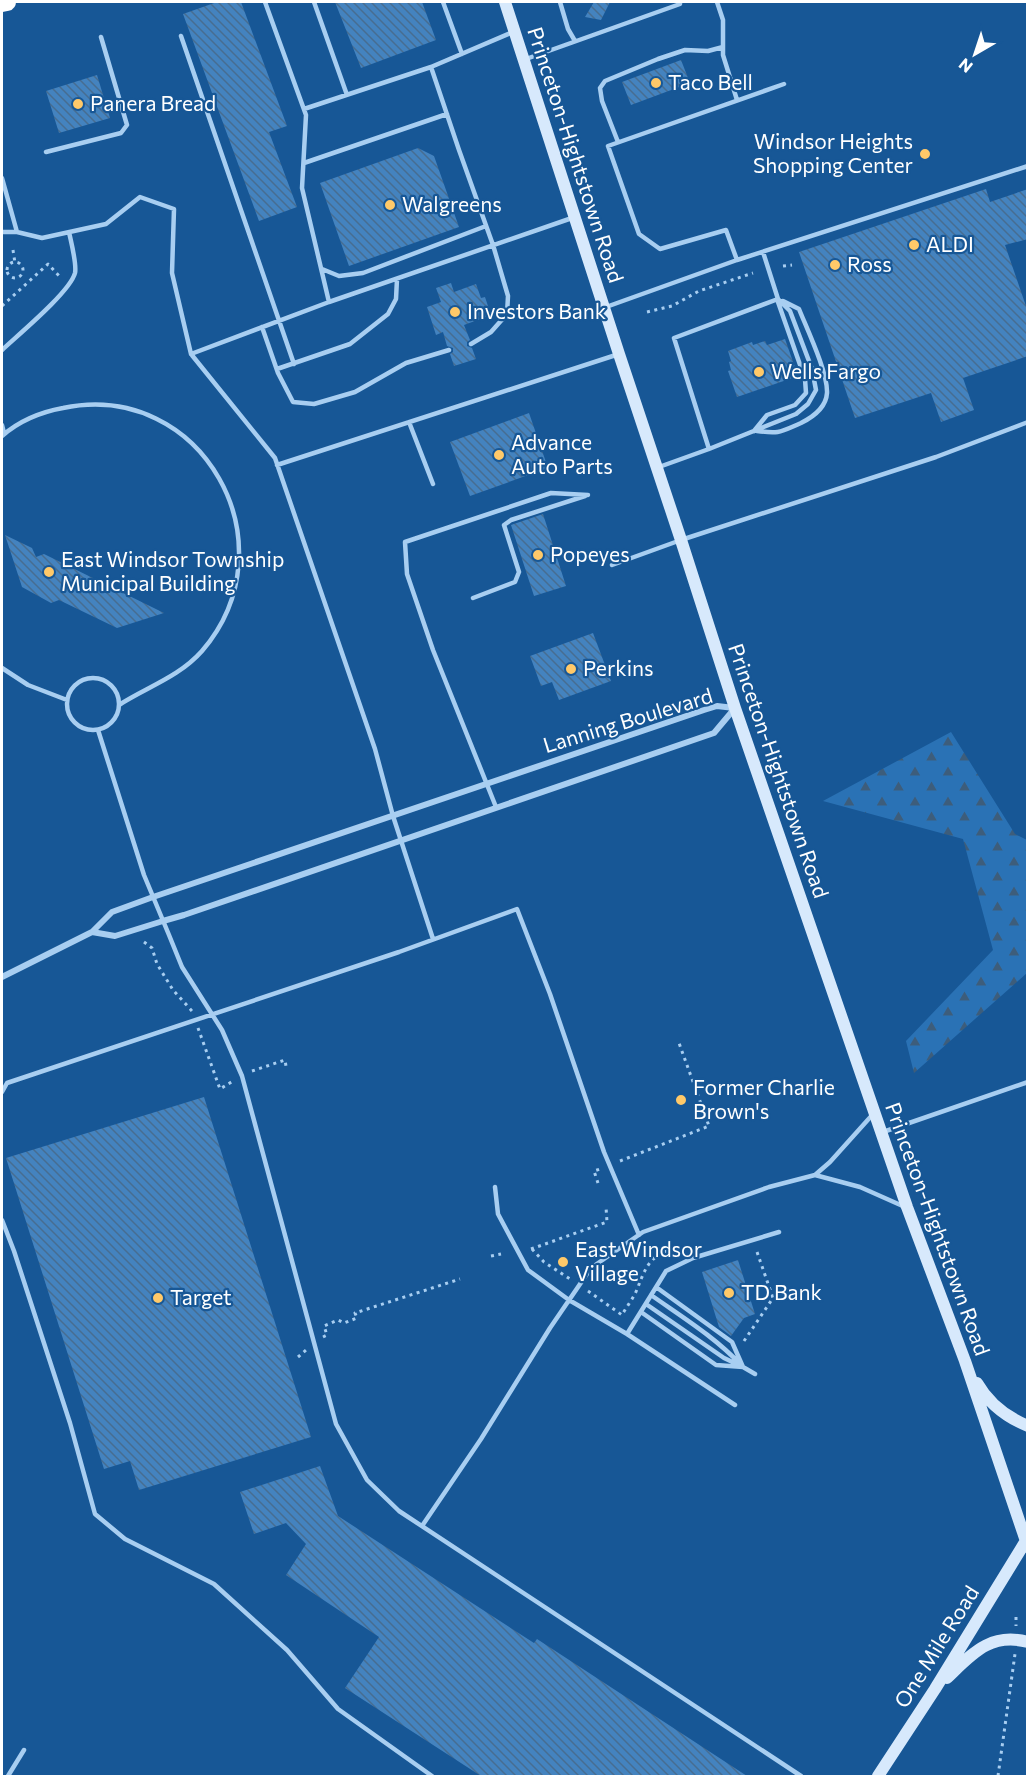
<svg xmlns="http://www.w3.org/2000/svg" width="1029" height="1778" viewBox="0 0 1029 1778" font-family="Commissioner,sans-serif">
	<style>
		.forest { fill: url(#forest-firs) }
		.building { fill: url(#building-back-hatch) }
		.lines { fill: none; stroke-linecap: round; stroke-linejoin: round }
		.path { stroke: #a8cef1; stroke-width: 3; stroke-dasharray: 3 4.5; stroke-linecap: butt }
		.lane { stroke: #a8cef1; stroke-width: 4.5 }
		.street { stroke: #a8cef1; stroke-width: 6 }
		.secondary { stroke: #d7e9fc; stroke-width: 12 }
		.highway { stroke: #fff; stroke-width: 18 }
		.poi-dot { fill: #ffc969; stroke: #175796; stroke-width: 2 }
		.labels { text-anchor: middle; stroke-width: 4.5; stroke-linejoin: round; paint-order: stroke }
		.poi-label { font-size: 21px; fill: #fff; stroke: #175796; text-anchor: start }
		.street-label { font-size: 21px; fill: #fff; stroke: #175796 }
	</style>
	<defs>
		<pattern id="forest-firs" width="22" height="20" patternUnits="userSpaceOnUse" patternTransform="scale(1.5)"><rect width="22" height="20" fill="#2a72b5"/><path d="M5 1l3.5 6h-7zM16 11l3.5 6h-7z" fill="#3d5d7b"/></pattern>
		<pattern id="building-back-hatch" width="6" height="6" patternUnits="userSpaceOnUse" patternTransform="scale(1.5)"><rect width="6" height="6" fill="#4483bf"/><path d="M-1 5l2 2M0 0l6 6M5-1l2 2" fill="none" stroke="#476d91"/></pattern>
	</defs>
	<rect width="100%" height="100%" fill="#175796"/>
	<!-- forest -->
	<path class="forest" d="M 951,732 L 1015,834 L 1027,840 L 1027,973 L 914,1073 L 906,1041 L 993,950 L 963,839 L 823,801 Z"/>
	<!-- building -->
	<path class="building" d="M 217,2 L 241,2 L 287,126 L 269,132 L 297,207 L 259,221 L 183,14 Z
		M 335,2 L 422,2 L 436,40 L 361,68 Z
		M 594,2 L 610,2 L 601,20 L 585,17 Z
		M 681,60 L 690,83 L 631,105 L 622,82 Z
		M 97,75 L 110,118 L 59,133 L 46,91 Z
		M 418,148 L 434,156 L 459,227 L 349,266 L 320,183 Z
		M 986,189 L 990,202 L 1028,189 L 1028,239 L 1005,245 L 1028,312 L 1028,356 L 963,378 L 974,410 L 941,422 L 931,393 L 855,418 L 799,252 Z
		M 451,283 L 454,292 L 476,284 L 481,298 L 485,297 L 491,315 L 464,325 L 470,340 L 467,342 L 467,346 L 472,348 L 476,359 L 454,366 L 450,354 L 453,352 L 453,348 L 447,346 L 443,332 L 436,335 L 427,307 L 441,302 L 436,288 Z
		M 785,339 L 798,376 L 737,397 L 728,371 L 731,370 L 729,362 L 731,361 L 728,351 L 752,342 L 753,345 L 765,341 L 767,345 Z
		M 529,413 L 548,468 L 470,496 L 450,442 Z
		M 543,514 L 566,586 L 534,596 L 511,525 Z
		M 5,535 L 32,548 L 36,557 L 44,554 L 164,613 L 117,628 L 59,600 L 51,603 L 22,587 Z
		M 593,633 L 611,681 L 559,700 L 552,682 L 541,686 L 530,656 Z
		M 204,1097 L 311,1437 L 139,1490 L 130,1461 L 104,1469 L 6,1158 Z
		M 738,1260 L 755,1314 L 744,1318 L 731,1336 L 719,1327 L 702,1272 Z
		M 320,1466 L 338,1516 L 534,1643 L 537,1639 L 747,1776 L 481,1776 L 345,1688 L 379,1637 L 286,1575 L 306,1544 L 286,1523 L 254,1534 L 240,1492 Z"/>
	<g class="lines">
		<!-- path -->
		<path class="path" d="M 13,250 L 15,263
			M7 270a8 8 0 1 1 16 0a8 8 0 1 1-16 0Z
			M 783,266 L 792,265
			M 2,306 L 48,264 L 61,278
			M 647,312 L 672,306 L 699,291 L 753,273
			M 144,942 L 152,948 L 157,964 L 173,990 L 192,1011
			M 198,1028 L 220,1089 L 233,1081
			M 252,1071 L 285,1060 L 286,1066
			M 620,1161 L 709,1126 L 679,1043
			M 598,1183 L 594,1171 L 600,1169
			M 531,1249 L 607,1222 L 606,1207
			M 532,1249 L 544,1262 L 570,1279
			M 491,1256 L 501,1254
			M 588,1291 L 622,1315 C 626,1308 631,1301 635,1294 C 644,1274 646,1257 670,1250 L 673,1258
			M 323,1337 L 327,1335 L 324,1326 L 338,1320 L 344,1323 L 357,1318 L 355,1313 L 460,1279
			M 744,1341 L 773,1298 L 756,1249
			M 298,1357 L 306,1350
			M 1016,1617 L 1016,1626
			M 998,1776 L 1015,1654"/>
		<!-- lane -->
		<path class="lane" d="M 265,2 L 306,115 L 302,188 L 329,302
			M 314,2 L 347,95
			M 443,2 L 462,54
			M 560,2 L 568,29 L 575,41
			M 717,2 L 723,20 L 723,55 L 737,100
			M 181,36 L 294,364
			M 526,59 L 680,4 L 680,2
			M 304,109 L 431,67
			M 618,142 L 602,101 L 600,88 L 605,81 L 658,59 L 685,50 L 708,51 L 723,47
			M 46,152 L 121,133 L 127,125 L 101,37
			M 304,163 L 447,114
			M 2,178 L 17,232
			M 2,232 L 17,232 L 42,238 L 106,224 L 140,197 L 174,209 L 172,273 L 191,354 L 275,458 L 375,749 L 393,816 L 433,939
			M 737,260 L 726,230 L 660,249 L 639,234 L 608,146 L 784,84
			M 322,269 L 339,276 L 363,273 L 486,226
			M 606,307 L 737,260 L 1028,166
			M 262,327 L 278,373 L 293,402 L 314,404 L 355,392 L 406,363 L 449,350
			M 471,344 L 491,332 L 507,314 L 508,296 L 493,245 L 459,150 L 431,67 L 513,32
			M 2,350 C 18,335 70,292 75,273 C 77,264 71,242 69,232
			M 191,354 L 329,302 L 572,218
			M 277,369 L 350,344 L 388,314 L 396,299 L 397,279
			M 409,422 L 433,484
			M 2,425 L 4,433
			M 754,431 L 767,415 L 795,405 L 806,393 L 805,379 L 778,302
			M 757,431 C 780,434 780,432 801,423 C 813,417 826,408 827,393 C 828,373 807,329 799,309 L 783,301
			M 2,436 C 19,421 41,412 63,408 C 202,379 294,544 202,651 C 179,677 147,687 119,705
			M 709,449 L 796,414 L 808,404 L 816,390 L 812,369 L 790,311 L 778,299
			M 277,465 L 619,354
			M 659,467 L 709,449 L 674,338 L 778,299 L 763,252
			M 612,565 L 681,540 L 936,457 L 1028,422
			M 473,598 L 515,582 L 519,572 L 504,525 L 511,520 L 585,496
			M 2,668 L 28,685 L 67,700
			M67 704a26 26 0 1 1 52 0a26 26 0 1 1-52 0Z
			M 98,730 L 144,875 L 169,935 L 182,967 L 222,1030 L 242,1076 L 336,1424 L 367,1480 L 399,1511 L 801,1776
			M 496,807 L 433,650 L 407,574 L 405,542 L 551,493 L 588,495
			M 2,1092 L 7,1083 L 399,952 L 517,909 L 550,994 L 604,1152 L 639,1235
			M 883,1132 L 1028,1082
			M 815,1175 L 860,1187 L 905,1207
			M 495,1187 L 498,1214 L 528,1270 L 569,1300 L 627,1334 L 735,1405
			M 2,1220 L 14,1251 L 70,1423 L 95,1514 L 125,1539 L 214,1584 L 287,1650 L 338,1709 L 432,1776
			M 656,1287 L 732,1342 L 743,1367 L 755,1374
			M 651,1295 C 682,1317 715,1337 741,1365
			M 646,1304 L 724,1358 L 741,1366
			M 641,1312 L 716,1365 L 743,1367
			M 627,1334 L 666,1271 L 693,1258 L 779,1232
			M 422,1526 L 481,1439 L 550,1328 L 591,1268 L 643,1232 L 769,1187 L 815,1175 L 830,1162 L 874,1113
			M 8,1776 L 24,1750"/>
		<!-- street -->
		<path class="street" d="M 92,932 L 115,936 L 163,921 L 184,915 L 714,733 L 735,708
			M 2,977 L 92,932 L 112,912 L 153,897 L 704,710 L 717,706 L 734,708"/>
		<!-- secondary -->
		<path class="secondary" d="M 505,2 L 619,354 L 681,540 L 735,708 L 907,1207 L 965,1361 L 1028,1547
			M 977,1383 C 989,1404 1006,1417 1028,1426
			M 947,1678 C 972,1654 990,1632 1028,1642
			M 878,1776 L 935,1689 L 1027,1539"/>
		<!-- highway -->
		<path class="highway" d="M 2,3 L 7,2"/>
	</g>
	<!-- markers -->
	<g class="poi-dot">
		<circle cx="656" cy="83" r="6"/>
		<circle cx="78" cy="104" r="6"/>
		<circle cx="925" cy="154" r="6"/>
		<circle cx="390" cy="205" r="6"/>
		<circle cx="914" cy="245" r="6"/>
		<circle cx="835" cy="265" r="6"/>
		<circle cx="455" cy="312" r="6"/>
		<circle cx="759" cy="372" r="6"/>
		<circle cx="499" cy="455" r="6"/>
		<circle cx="538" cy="555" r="6"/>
		<circle cx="49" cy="572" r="6"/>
		<circle cx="571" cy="669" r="6"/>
		<circle cx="681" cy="1100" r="6"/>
		<circle cx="563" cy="1262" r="6"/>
		<circle cx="729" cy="1293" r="6"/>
		<circle cx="158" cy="1298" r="6"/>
	</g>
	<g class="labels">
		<!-- poi labels -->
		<g class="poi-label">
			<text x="668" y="90">Taco Bell</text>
			<text x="90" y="111">Panera Bread</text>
			<text x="913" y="149" text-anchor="end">Windsor Heights<tspan x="913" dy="24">Shopping Center</tspan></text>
			<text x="402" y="212">Walgreens</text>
			<text x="926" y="252">ALDI</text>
			<text x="847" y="272">Ross</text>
			<text x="467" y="319">Investors Bank</text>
			<text x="771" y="379">Wells Fargo</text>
			<text x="511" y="450">Advance<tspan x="511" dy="24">Auto Parts</tspan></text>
			<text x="550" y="562">Popeyes</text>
			<text x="61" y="567">East Windsor Township<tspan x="61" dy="24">Municipal Building</tspan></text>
			<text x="583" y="676">Perkins</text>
			<text x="693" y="1095">Former Charlie<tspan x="693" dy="24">Brown's</tspan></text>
			<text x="575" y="1257">East Windsor<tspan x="575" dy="24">Village</tspan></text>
			<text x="741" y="1300">TD Bank</text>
			<text x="170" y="1305">Target</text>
		</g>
		<!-- street labels -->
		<g class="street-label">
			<text transform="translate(575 155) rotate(72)" y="7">Princeton-Hightstown Road</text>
			<text transform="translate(628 721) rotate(-17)" y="7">Lanning Boulevard</text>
			<text transform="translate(778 771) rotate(71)" y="7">Princeton-Hightstown Road</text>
			<text transform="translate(937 1229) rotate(70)" y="7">Princeton-Hightstown Road</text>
			<text transform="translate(937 1647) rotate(-58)" y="7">One Mile Road</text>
		</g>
	</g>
	<!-- border -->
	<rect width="1029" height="1778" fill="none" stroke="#ffffff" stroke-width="6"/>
	<!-- north arrow -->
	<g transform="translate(975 54) rotate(219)" stroke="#175796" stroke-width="4.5" paint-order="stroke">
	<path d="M0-4.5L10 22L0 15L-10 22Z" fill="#ffffff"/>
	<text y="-9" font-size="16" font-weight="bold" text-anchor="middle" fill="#ffffff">N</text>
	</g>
</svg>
